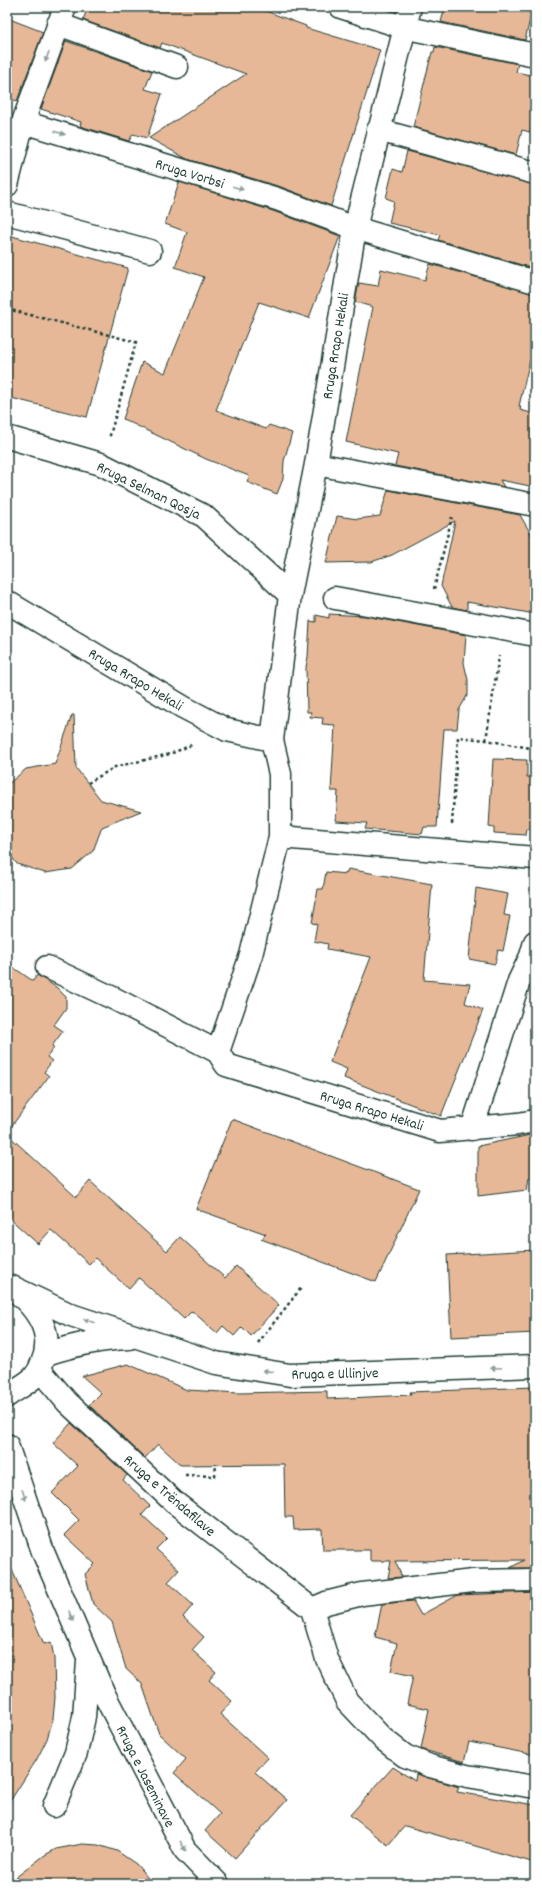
<svg xmlns="http://www.w3.org/2000/svg" width="542" height="1891" viewBox="0 0 542 1891" font-family="Dekko,sans-serif">
	<style>
		.building { fill: #e7b897; stroke: #1f3d34 }
		.lines { fill: none; stroke-linecap: round; stroke-linejoin: round }
		.minor-casing { stroke: #1f3d34; stroke-width: 25 }
		.path { stroke: #1f3d34; stroke-width: 2.5; stroke-dasharray: 3 3; stroke-linecap: butt }
		.minor { stroke: #fff; stroke-width: 22 }
		.oneway { fill: #8f9e9a }
		.labels { text-anchor: middle; stroke-width: 4; stroke-linejoin: round; paint-order: stroke }
		.street-label { font-size: 15px; fill: #1f3d34; stroke: #fff }
	</style>
	<rect width="100%" height="100%" fill="#fff"/>
	<filter id="ink" filterUnits="userSpaceOnUse"><feTurbulence type="fractalNoise" baseFrequency=".025" numOctaves="2"/><feDisplacementMap in="SourceGraphic" scale="8" xChannelSelector="R" yChannelSelector="G"/><feConvolveMatrix kernelMatrix="1 2 1 2 8 2 1 2 1" color-interpolation-filters="sRGB"/></filter>
	<g filter="url(#ink)">
		<!-- building -->
		<path class="building" d="M 88,7 L 255,7 L 306,26 L 306,28 L 380,50 L 331,206 L 281,187 L 187,159 L 149,138 L 246,74 L 162,43 L 160,48 L 83,20 Z
			M 445,7 L 533,7 L 525,40 L 441,22 Z
			M 7,18 L 43,32 L 17,101 L 7,98 Z
			M 66,41 L 152,71 L 145,89 L 162,94 L 147,138 L 133,134 L 129,141 L 80,126 L 81,122 L 41,109 Z
			M 435,47 L 518,64 L 516,72 L 535,76 L 535,111 L 530,132 L 522,130 L 516,155 L 413,127 L 432,52 L 434,52 Z
			M 407,151 L 535,185 L 535,269 L 438,240 L 440,235 L 389,223 L 394,201 L 386,198 L 393,169 L 402,172 Z
			M 179,182 L 273,211 L 340,236 L 309,318 L 259,302 L 216,410 L 266,429 L 269,425 L 292,433 L 284,461 L 283,479 L 277,494 L 247,482 L 249,476 L 206,459 L 123,419 L 142,362 L 165,373 L 204,277 L 175,267 L 187,232 L 165,224 Z
			M 12,236 L 128,268 L 87,417 L 7,397 L 7,252 Z
			M 430,264 L 535,294 L 535,339 L 519,406 L 521,406 L 520,410 L 535,414 L 535,487 L 500,480 L 504,487 L 395,466 L 398,454 L 346,442 L 373,307 L 355,302 L 359,283 L 378,286 L 381,269 L 425,280 Z
			M 388,490 L 520,515 L 535,541 L 535,614 L 467,602 L 467,610 L 452,607 L 441,586 L 455,521 L 392,555 L 371,562 L 326,563 L 337,516 L 358,519 L 380,516 Z
			M 329,614 L 365,616 L 466,635 L 464,663 L 468,680 L 468,694 L 459,710 L 457,729 L 444,729 L 437,827 L 424,827 L 422,834 L 365,829 L 367,823 L 336,821 L 338,791 L 331,791 L 335,725 L 322,724 L 323,718 L 310,717 L 311,712 L 307,712 L 306,667 L 308,657 L 310,621 L 316,622 L 316,615 L 329,618 Z
			M 72,715 L 74,715 L 76,768 L 101,800 L 141,811 L 102,827 L 93,851 L 72,869 L 45,873 L 17,864 L 7,851 L 7,785 L 26,769 L 55,764 Z
			M 493,759 L 527,760 L 527,777 L 535,777 L 535,829 L 527,829 L 526,835 L 494,833 L 494,828 L 489,827 Z
			M 348,869 L 432,884 L 424,980 L 470,984 L 465,1003 L 483,1010 L 441,1116 L 344,1078 L 347,1069 L 330,1062 L 371,957 L 327,949 L 328,944 L 314,941 L 317,924 L 312,923 L 318,889 L 323,889 L 326,872 L 346,874 Z
			M 476,888 L 508,894 L 504,915 L 510,916 L 503,951 L 498,950 L 495,964 L 469,959 Z
			M 7,963 L 33,981 L 37,975 L 56,987 L 66,997 L 66,1008 L 54,1025 L 63,1031 L 52,1046 L 54,1048 L 47,1057 L 52,1061 L 44,1072 L 49,1076 L 7,1132 Z
			M 232,1119 L 419,1189 L 376,1282 L 261,1239 L 266,1234 L 196,1209 Z
			M 7,1134 L 76,1197 L 90,1181 L 167,1251 L 180,1237 L 225,1278 L 236,1266 L 279,1305 L 251,1336 L 242,1327 L 234,1336 L 223,1326 L 217,1333 L 192,1311 L 184,1319 L 139,1278 L 129,1289 L 95,1258 L 89,1264 L 51,1230 L 38,1244 L 7,1216 Z
			M 535,1134 L 535,1178 L 529,1178 L 527,1190 L 478,1196 L 478,1146 Z
			M 535,1250 L 535,1333 L 451,1337 L 447,1255 Z
			M 128,1364 L 187,1390 L 239,1393 L 327,1391 L 327,1399 L 411,1395 L 410,1392 L 535,1387 L 535,1568 L 510,1568 L 524,1560 L 395,1561 L 402,1577 L 388,1578 L 391,1561 L 370,1561 L 370,1550 L 323,1550 L 322,1529 L 294,1530 L 293,1517 L 285,1517 L 284,1464 L 181,1465 L 158,1444 L 145,1458 L 89,1405 L 101,1393 L 82,1376 Z
			M 71,1423 L 127,1475 L 123,1480 L 150,1506 L 142,1515 L 167,1538 L 156,1549 L 179,1570 L 168,1582 L 193,1605 L 183,1617 L 204,1637 L 192,1650 L 216,1672 L 209,1680 L 232,1701 L 220,1714 L 268,1758 L 255,1772 L 287,1800 L 235,1858 L 205,1831 L 220,1814 L 174,1773 L 186,1759 L 159,1734 L 142,1684 L 126,1669 L 112,1622 L 93,1604 L 85,1574 L 95,1564 L 64,1535 L 79,1520 L 52,1493 L 78,1466 L 53,1443 Z
			M 7,1558 L 44,1644 L 51,1642 L 54,1658 L 55,1698 L 53,1719 L 47,1739 L 37,1759 L 7,1806 Z
			M 535,1592 L 535,1755 L 469,1742 L 464,1762 L 421,1749 L 429,1709 L 407,1704 L 413,1676 L 391,1671 L 397,1643 L 375,1637 L 382,1604 L 413,1601 L 421,1615 L 458,1595 Z
			M 393,1767 L 415,1781 L 416,1774 L 459,1787 L 457,1792 L 535,1805 L 535,1863 L 405,1826 L 388,1845 L 350,1815 Z
			M 82,1844 L 98,1845 L 117,1851 L 136,1864 L 153,1884 L 7,1884 L 45,1855 L 56,1849 Z"/>
		<g class="lines">
			<defs>
				<path id="minor" d="M 341,7 L 403,27 L 535,55
					M 58,24 L 177,67
					M 23,122 L 277,199 L 355,228 L 535,282
					M 378,130 L 535,173
					M 7,185 L 23,122 L 65,7
					M 7,213 L 150,251
					M 7,437 L 101,464 L 204,516 L 290,595
					M 316,464 L 535,505
					M 335,598 L 535,635
					M 7,602 L 183,707 L 227,730 L 272,740
					M 280,837 L 535,858
					M 47,967 L 115,999 L 218,1052 L 226,1065 L 440,1131 L 518,1124 L 535,1121
					M 218,1052 L 251,955 L 280,837 L 280,774 L 272,740 L 290,595 L 316,464 L 355,228 L 410,7
					M 472,1129 L 519,981 L 531,956 L 535,942
					M 12,1287 L 71,1315 L 216,1363 L 290,1375 L 535,1366
					M 46,1354 C 74,1345 100,1339 129,1338
					M 40,1370 L 67,1402 L 174,1502 L 312,1609 L 327,1659 L 347,1701 L 383,1739 L 405,1756 L 430,1766 L 467,1776 L 535,1787
					M 7,1396 C 15,1390 25,1385 33,1378 C 37,1374 40,1369 42,1363 C 54,1336 40,1313 20,1295
					M 7,1445 L 43,1552 L 104,1694 L 185,1850 L 218,1884
					M 312,1609 L 326,1603 L 362,1594 L 473,1581 L 535,1580
					M 54,1806 L 76,1753 L 84,1717 L 88,1661"/>
			</defs>
			<!-- minor casing -->
			<use href="#minor" class="minor-casing"/>
			<!-- path -->
			<path class="path" d="M 7,309 L 136,342 L 109,439
				M 434,589 L 452,517
				M 486,740 L 499,656
				M 88,783 L 115,767 L 170,754 L 194,744
				M 452,824 L 458,737 L 486,740 L 535,749
				M 258,1343 L 301,1288
				M 185,1475 L 215,1476 L 216,1465"/>
			<!-- minor -->
			<use href="#minor" class="minor"/>
		</g>
		<!-- one-way arrows -->
		<defs><path id="oneway-solid" d="M-6-.8H1V-3.2L6.5 0L1 3.2V.8H-6Z"/></defs>
		<g class="oneway">
			<use href="#oneway-solid" transform="translate(47 57) rotate(110)"/>
			<use href="#oneway-solid" transform="translate(60 133) rotate(17)"/>
			<use href="#oneway-solid" transform="translate(238 188) rotate(17)"/>
			<use href="#oneway-solid" transform="translate(89 1321) rotate(-162)"/>
			<use href="#oneway-solid" transform="translate(496 1368) rotate(178)"/>
			<use href="#oneway-solid" transform="translate(268 1371) rotate(-171)"/>
			<use href="#oneway-solid" transform="translate(24 1495) rotate(71)"/>
			<use href="#oneway-solid" transform="translate(71 1616) rotate(67)"/>
			<use href="#oneway-solid" transform="translate(183 1846) rotate(60)"/>
		</g>
	</g>
	<g class="labels">
		<!-- street labels -->
		<g class="street-label">
			<text transform="translate(190 173) rotate(17)" y="5">Rruga Vorbsi</text>
			<text transform="translate(335 346) rotate(-81)" y="5">Rruga Rrapo Hekali</text>
			<text transform="translate(149 490) rotate(26)" y="5">Rruga Selman Qosja</text>
			<text transform="translate(136 679) rotate(31)" y="5">Rruga Rrapo Hekali</text>
			<text transform="translate(372 1110) rotate(17)" y="5">Rruga Rrapo Hekali</text>
			<text transform="translate(335 1373) rotate(-1)" y="5">Rruga e Ullinjve</text>
			<text transform="translate(170 1495) rotate(41)" y="5">Rruga e Trëndafilave</text>
			<text transform="translate(146 1776) rotate(63)" y="5">Rruga e Jaseminave</text>
		</g>
	</g>
	<!-- margin -->
	<rect width="542" height="1891" fill="none" stroke="#fff" stroke-width="24"/>
	<rect x="12" y="12" width="518" height="1867" fill="none" stroke="#1f3d34" stroke-width="1.5" filter="url(#ink)"/>
</svg>
